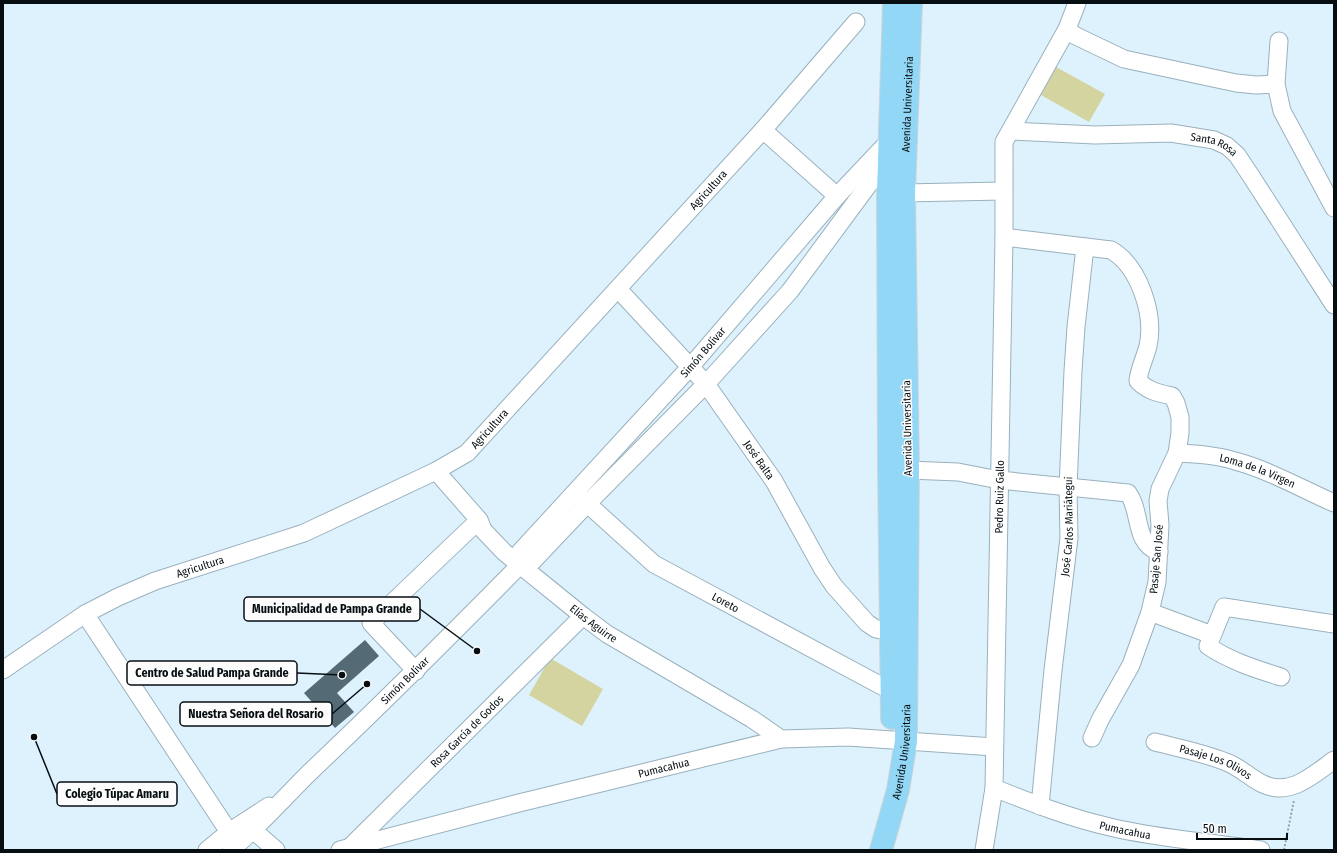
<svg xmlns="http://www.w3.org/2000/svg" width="1337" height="853" viewBox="0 0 1337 853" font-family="'Fira Sans Condensed',sans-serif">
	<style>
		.green { fill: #d3d49f }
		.building { fill: #546b76 }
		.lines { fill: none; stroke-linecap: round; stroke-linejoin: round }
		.minor-casing { stroke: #99b1bd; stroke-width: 19 }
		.major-casing { stroke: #d2d4d4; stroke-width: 24 }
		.path { stroke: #92a2ab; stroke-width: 2; stroke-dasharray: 2 2; stroke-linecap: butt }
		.minor { stroke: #fff; stroke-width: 17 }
		.major { stroke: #92d7f5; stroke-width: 22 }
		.labels { text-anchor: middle; stroke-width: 3; stroke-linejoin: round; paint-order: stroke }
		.street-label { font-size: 11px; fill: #060e12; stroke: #fcfcfc }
		.leader { fill: none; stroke: #060e12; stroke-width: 1.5 }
		.callout-dot { fill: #060e12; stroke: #fcfcfc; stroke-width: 1.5 }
		.callout { fill: #fcfcfc; stroke: #060e12; stroke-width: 1.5 }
		.callout-label { font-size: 12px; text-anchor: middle; font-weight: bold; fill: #060e12 }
	</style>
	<rect width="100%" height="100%" fill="#def2fd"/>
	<!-- green -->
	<path class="green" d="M 1056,67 L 1105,94 L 1089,122 L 1041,95 Z
		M 550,658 L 603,689 L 582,726 L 529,695 Z"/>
	<!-- building -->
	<path class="building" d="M 365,640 L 379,656 L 337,693 L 354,712 L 335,728 L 304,693 Z"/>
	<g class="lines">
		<defs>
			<g id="minor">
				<path d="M 1067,29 L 1074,35 L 1124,59 L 1236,83 L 1256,85 L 1276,84"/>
				<path d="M 1279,41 L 1276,84 L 1282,111 L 1334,208"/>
				<path d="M 763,130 L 837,196"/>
				<path id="s1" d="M 1012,131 L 1095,135 L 1171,133 L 1214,140 L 1227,146 L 1237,155 L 1251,176 L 1334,305"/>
				<path d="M 904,193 L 1003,191"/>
				<path d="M 1004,237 L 1111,250 C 1139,266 1155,314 1148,346 C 1145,358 1139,369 1138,381 C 1148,391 1158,393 1172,396 L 1176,403 L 1180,417 L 1180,433 L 1177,453 L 1160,489 L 1158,501 L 1160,525 L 1157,582 L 1150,612 L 1131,665 L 1100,720 L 1092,738"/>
				<path id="s2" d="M 618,289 L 706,384 L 774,481 L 822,568 L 834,586 L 867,623 L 876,629 L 891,632"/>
				<path id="s3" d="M 1177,453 C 1196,454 1216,455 1235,461 C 1269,470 1302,489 1334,503"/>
				<path d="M 908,470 L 958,472 L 999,480 L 1128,493 C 1142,512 1133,543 1159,552"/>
				<path id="s4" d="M 436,471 L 479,520 L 483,530 L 504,552 L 583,616 L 607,634 L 752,719 L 781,739"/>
				<path id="s5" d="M 580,497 L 654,564 L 891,691"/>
				<path id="s6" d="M 521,564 L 520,552 L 691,366 L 837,196 L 890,140"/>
				<path d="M 1150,612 L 1212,635"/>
				<path d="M 85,614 L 229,832"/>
				<path id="s7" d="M 3,670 L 85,614 L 118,597 L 155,581 L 304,533 L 436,471 L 467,453 L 763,130 L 856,22"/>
				<path d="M 416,671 L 371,623 L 479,520"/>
				<path d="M 1281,677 C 1256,669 1230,661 1208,646 L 1224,607 L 1334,624"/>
				<path id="s8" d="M 1155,742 C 1179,748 1204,753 1226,762 C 1240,767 1250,778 1263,784 C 1290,797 1313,775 1334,760"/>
				<path id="s9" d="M 994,788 C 1032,803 1070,818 1110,827 C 1159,839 1211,842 1261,850"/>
				<path id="s10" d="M 1040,806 L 1053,670 L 1069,538 L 1068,488 L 1073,371 L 1076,327 L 1085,247"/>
				<path d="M 254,831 L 276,850"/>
				<path id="s11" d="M 351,846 L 583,616"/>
				<path d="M 207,850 L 229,832 L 269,806"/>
				<path id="s12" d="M 231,850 C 259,826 283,799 309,773 C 381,705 451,635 521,564 L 532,562 L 587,504 L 706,384 L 790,291 L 889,157"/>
				<path id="s13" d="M 340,850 L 519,803 L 781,739 L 848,737 L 994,747"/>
				<path id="s14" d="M 984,850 L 994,788 L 1004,237 L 1004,142 L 1067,29 L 1077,3"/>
			</g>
			<g id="major">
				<path d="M 892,718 L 889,467 L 888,193 L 894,3"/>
				<path id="s15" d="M 881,850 L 898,790 L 906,741 L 908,470 L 904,193 L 911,3"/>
			</g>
		</defs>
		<!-- minor casing -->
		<use href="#minor" class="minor-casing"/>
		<!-- major casing -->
		<use href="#major" class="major-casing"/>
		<!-- path -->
		<path class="path" d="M 1284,850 L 1294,800"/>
		<!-- minor -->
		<use href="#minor" class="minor"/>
		<!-- major -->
		<use href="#major" class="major"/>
	</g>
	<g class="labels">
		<!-- street labels -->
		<g class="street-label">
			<text dy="4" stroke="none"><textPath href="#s15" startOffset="749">Avenida Universitaria</textPath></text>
			<text dy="4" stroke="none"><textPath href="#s1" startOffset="204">Santa Rosa</textPath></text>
			<text dy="4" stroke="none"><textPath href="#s7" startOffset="872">Agricultura</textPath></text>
			<text dy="4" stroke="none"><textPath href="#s6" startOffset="283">Simón Bolívar</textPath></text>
			<text transform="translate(907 428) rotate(-91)" y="4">Avenida Universitaria</text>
			<text dy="4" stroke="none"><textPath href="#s7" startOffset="548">Agricultura</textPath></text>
			<text dy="4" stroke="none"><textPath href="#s2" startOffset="222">José Balta</textPath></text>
			<text dy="4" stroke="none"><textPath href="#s3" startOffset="83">Loma de la Virgen</textPath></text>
			<text dy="4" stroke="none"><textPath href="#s14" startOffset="354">Pedro Ruiz Gallo</textPath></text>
			<text dy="4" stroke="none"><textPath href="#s10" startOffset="281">José Carlos Mariátegui</textPath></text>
			<text transform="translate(1156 559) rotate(-85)" y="4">Pasaje San José</text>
			<text dy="4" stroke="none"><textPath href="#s7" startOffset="224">Agricultura</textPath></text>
			<text dy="4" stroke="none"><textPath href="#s5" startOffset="181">Loreto</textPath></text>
			<text dy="4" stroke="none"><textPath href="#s4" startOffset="221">Elías Aguirre</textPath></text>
			<text dy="4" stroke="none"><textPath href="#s12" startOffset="243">Simón Bolívar</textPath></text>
			<text dy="4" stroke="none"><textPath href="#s11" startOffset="163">Rosa García de Godos</textPath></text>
			<text dy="4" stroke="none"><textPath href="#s15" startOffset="101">Avenida Universitaria</textPath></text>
			<text dy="4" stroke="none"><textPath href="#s8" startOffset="64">Pasaje Los Olivos</textPath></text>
			<text dy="4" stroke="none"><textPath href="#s13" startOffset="334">Pumacahua</textPath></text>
			<text dy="4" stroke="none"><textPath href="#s9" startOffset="138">Pumacahua</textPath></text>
		</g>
	</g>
	<!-- callouts -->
	<path class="leader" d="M477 651L420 609M342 675L297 673M367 684L332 714M34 737L57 794"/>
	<g class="callout-dot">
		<circle cx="477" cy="651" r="4"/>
		<circle cx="342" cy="675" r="4"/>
		<circle cx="367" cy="684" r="4"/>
		<circle cx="34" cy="737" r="4"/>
	</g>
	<g class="callout">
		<rect x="244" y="597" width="176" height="24" rx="4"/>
		<rect x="127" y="661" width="170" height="24" rx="4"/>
		<rect x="180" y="702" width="152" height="24" rx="4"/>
		<rect x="57" y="782" width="120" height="24" rx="4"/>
	</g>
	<g class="callout-label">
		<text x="332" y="613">Municipalidad de Pampa Grande</text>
		<text x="212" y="677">Centro de Salud Pampa Grande</text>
		<text x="256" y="718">Nuestra Señora del Rosario</text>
		<text x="117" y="798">Colegio Túpac Amaru</text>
	</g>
	<!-- border -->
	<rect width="1337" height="853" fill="none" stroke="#060e12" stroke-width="8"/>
	<!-- scale -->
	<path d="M1197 833v6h90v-6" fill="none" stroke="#060e12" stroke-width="2"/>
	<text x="1203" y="833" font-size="12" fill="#060e12" stroke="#fcfcfc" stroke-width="3" paint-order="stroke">50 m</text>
</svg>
